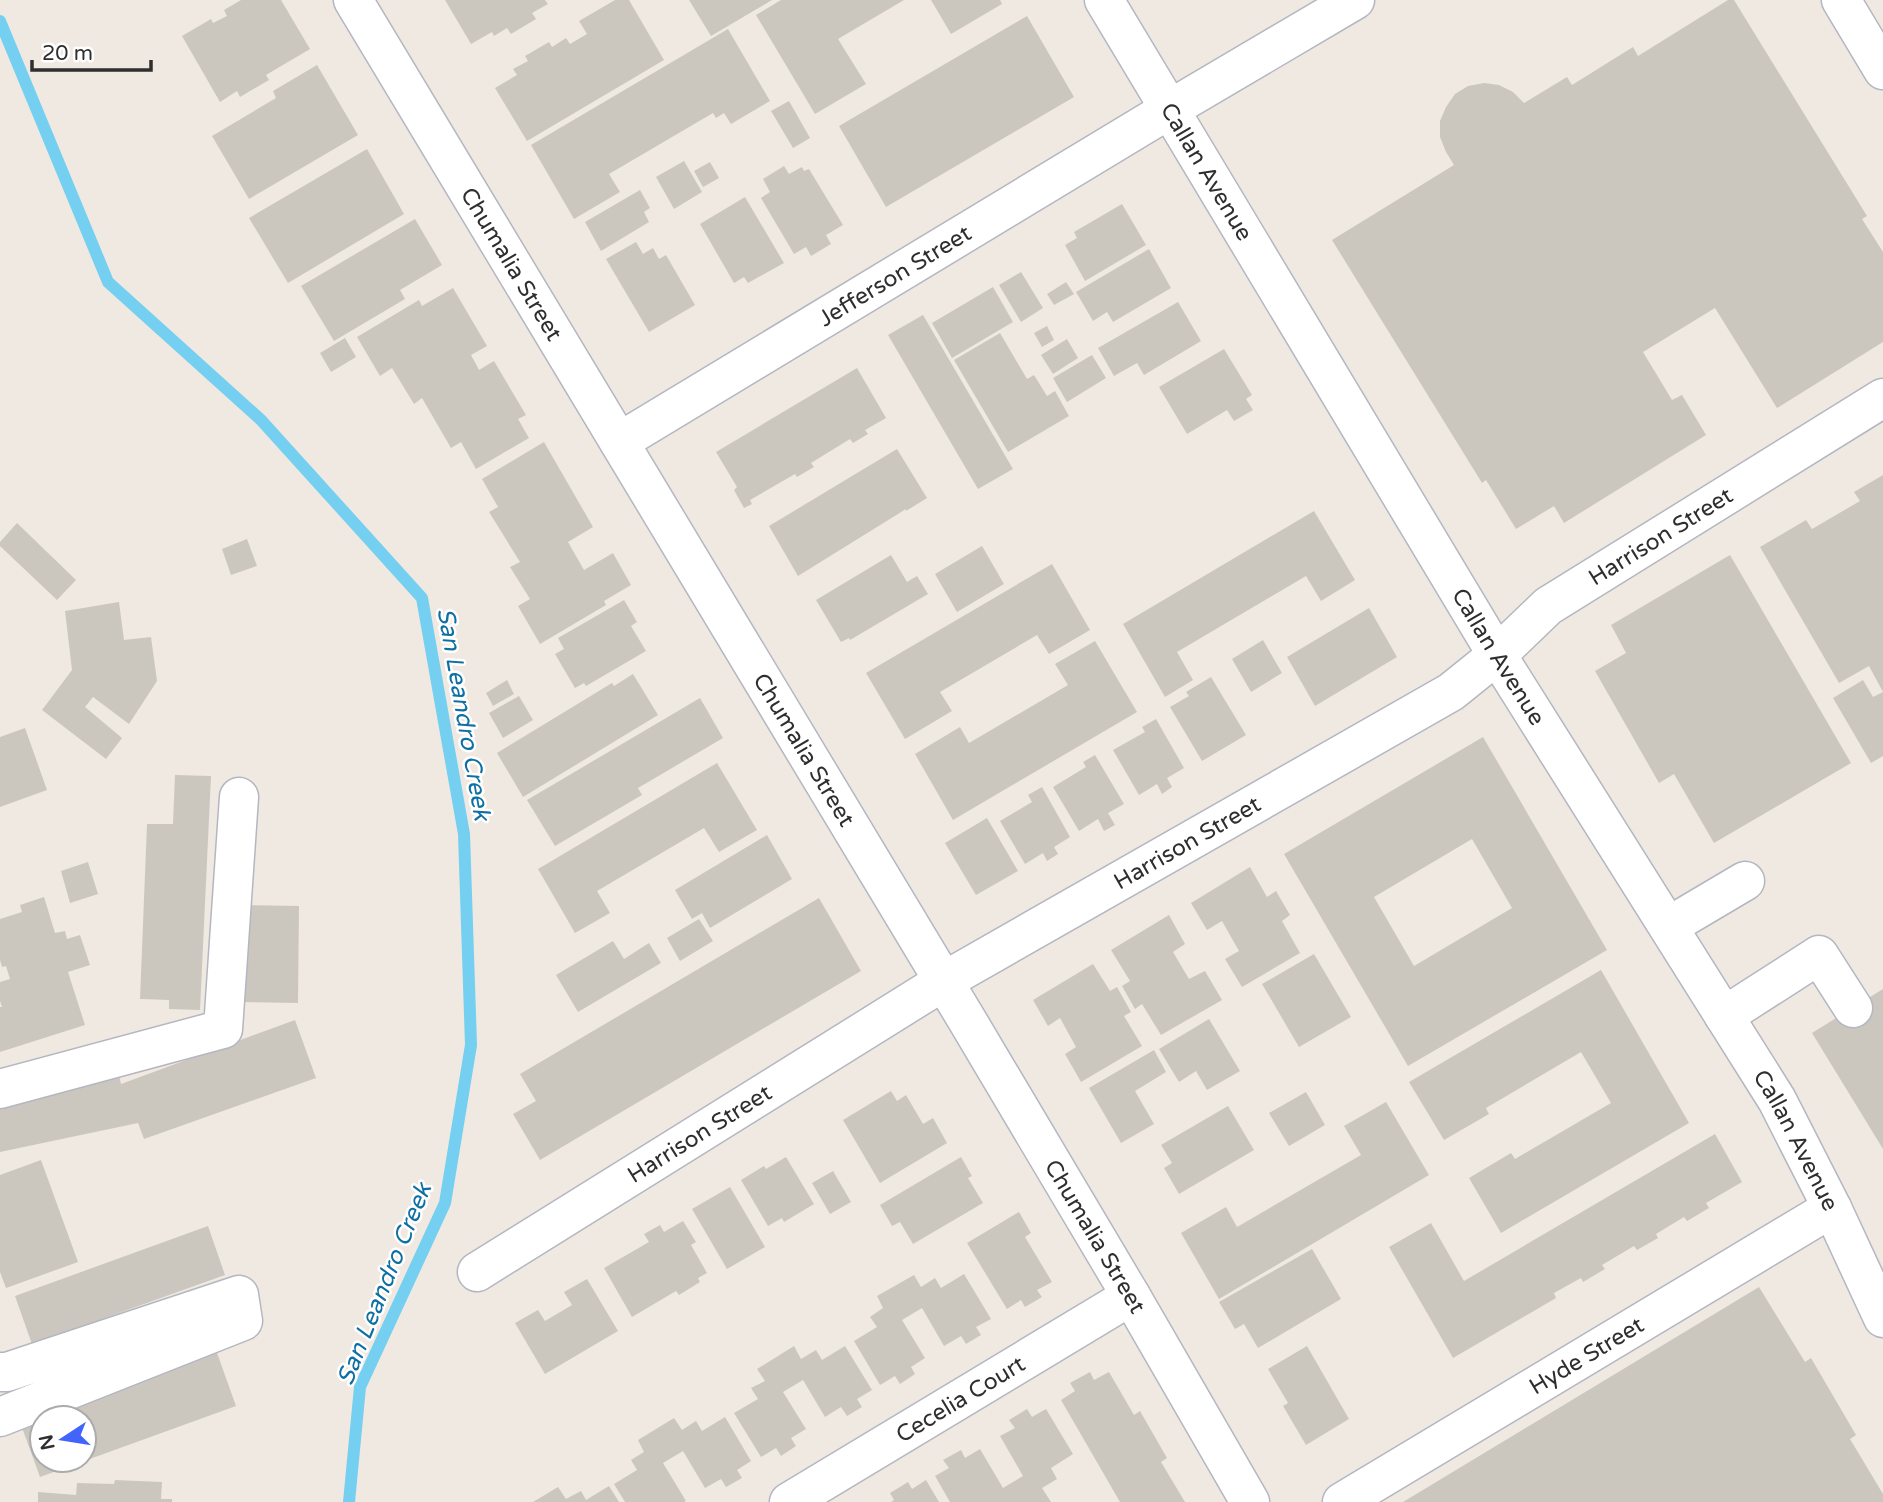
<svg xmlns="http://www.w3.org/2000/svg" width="1883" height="1502" viewBox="0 0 1883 1502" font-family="'Varela Round',sans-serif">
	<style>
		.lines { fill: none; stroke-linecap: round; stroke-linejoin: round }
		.stream { stroke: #75cff0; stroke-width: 12 }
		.building { fill: #cbc7bf; fill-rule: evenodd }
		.minor-casing { stroke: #b4b7c1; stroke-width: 41 }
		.minor { stroke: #fff; stroke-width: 38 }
		.labels { text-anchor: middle; stroke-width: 5; stroke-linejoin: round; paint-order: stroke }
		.street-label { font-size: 23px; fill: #2e2e2e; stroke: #fff }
		.water-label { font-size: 24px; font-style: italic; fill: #0d6fa3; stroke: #fff }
	</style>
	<rect width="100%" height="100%" fill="#efe9e1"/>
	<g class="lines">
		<!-- stream -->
		<path class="stream" d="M 0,21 L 108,282 L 261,420 L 422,598 L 464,834 L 471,1045 L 445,1203 L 360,1387 L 349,1502"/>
	</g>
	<!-- building -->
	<path class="building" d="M 241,0 L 281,0 L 310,49 L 266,75 L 269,80 L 240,97 L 237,91 L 220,102 L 182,36 L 211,19 L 213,23 L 227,16 L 224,10 Z
		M 445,0 L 545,0 L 548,4 L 532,13 L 536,19 L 511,34 L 507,28 L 494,36 L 492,32 L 471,44 Z
		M 615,0 L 629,0 L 664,60 L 527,141 L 495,88 L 517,75 L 513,69 L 528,61 L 525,56 L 549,42 L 552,47 L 566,38 L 570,44 L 587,34 L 579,21 Z
		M 689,0 L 772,0 L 711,36 Z
		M 781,0 L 904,0 L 838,39 L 866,84 L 815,114 L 756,15 Z
		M 931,0 L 1000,0 L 1002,4 L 951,34 Z
		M 1728,0 L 1734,0 L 1867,216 L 1862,219 L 1883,252 L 1883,342 L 1777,408 L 1715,308 L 1643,352 L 1672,400 L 1682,395 L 1706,435 L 1564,523 L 1554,506 L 1516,529 L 1486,480 L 1482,483 L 1332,240 L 1454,165 L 1446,152 L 1440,137 L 1440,121 L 1446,107 L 1455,94 L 1468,86 L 1484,83 L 1499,85 L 1513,92 L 1524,103 L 1567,77 L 1572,85 L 1633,47 L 1638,56 Z
		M 1027,16 L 1074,97 L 886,207 L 839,126 Z
		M 728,29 L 770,101 L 731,124 L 724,113 L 716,118 L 713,113 L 609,174 L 620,192 L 574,219 L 531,145 Z
		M 317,65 L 358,135 L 249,199 L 212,136 L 276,98 L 273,91 Z
		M 789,101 L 810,138 L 793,148 L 771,111 Z
		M 367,149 L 404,214 L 288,283 L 249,218 Z
		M 684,161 L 702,192 L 674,209 L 656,177 Z
		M 710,162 L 719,178 L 703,187 L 694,171 Z
		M 784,166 L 789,174 L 802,167 L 804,171 L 809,169 L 843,225 L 826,235 L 831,244 L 811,256 L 806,247 L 794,254 L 761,198 L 770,192 L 763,179 Z
		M 640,190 L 650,208 L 644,212 L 649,222 L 601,251 L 585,222 Z
		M 745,197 L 784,263 L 748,283 L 744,277 L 734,283 L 700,224 Z
		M 1122,204 L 1146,245 L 1085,281 L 1065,245 L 1077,238 L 1074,232 Z
		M 415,219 L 442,265 L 400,290 L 405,299 L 334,341 L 301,286 Z
		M 636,242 L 643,254 L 653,248 L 659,259 L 666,255 L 695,305 L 649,332 L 606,259 Z
		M 1149,249 L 1171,288 L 1113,322 L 1107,312 L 1093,321 L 1076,292 Z
		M 1021,272 L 1043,308 L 1021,322 L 999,285 Z
		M 1066,282 L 1074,294 L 1054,305 L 1047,294 Z
		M 993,287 L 1013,322 L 952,358 L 932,323 Z
		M 453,288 L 487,346 L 471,355 L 477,366 L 479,370 L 494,361 L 526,415 L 518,419 L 529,438 L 476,469 L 461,442 L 451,448 L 422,398 L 414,404 L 392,368 L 380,376 L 357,337 L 419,300 L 422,306 Z
		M 1178,302 L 1201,341 L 1144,375 L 1137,363 L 1114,376 L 1098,348 Z
		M 923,315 L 1013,469 L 978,489 L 888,335 Z
		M 1047,326 L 1054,340 L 1042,347 L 1034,333 Z
		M 1000,333 L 1027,379 L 1034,375 L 1047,396 L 1055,391 L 1069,416 L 1008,452 L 954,360 Z
		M 345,338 L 356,357 L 331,372 L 320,353 Z
		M 1067,339 L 1078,358 L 1053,374 L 1041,355 Z
		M 1224,349 L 1252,395 L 1246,399 L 1253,410 L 1234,421 L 1227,410 L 1187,434 L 1159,387 Z
		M 1092,355 L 1106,378 L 1067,402 L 1053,378 Z
		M 857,368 L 886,418 L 865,430 L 868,434 L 853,443 L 850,439 L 811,463 L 814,467 L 797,477 L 795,474 L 750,500 L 752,504 L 744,508 L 734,490 L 737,487 L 716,452 Z
		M 544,442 L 593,527 L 568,542 L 584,570 L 613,553 L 631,585 L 604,601 L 606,605 L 540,644 L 518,606 L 530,599 L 510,567 L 520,562 L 489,512 L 498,507 L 482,479 Z
		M 897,449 L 927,498 L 906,511 L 906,509 L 798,576 L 769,526 Z
		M 1883,475 L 1883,756 L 1871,763 L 1833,698 L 1863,680 L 1873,697 L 1883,692 L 1869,666 L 1839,683 L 1760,547 L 1806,520 L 1812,529 L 1860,501 L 1854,492 Z
		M 1314,511 L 1355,580 L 1321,601 L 1306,576 L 1177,652 L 1193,680 L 1165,697 L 1123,624 Z
		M 17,523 L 76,580 L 57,600 L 0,546 L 0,542 Z
		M 247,539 L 257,566 L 231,575 L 222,549 Z
		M 982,546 L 1004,584 L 957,612 L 935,574 Z
		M 891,555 L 907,582 L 917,576 L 928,594 L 850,640 L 849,638 L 841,642 L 816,600 Z
		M 1730,555 L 1851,763 L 1714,843 L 1674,774 L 1659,783 L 1595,671 L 1626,653 L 1611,625 Z
		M 1052,564 L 1090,630 L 1049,654 L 1037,635 L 940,692 L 952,711 L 905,739 L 866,673 Z
		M 624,600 L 637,622 L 631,626 L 646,651 L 586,686 L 584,683 L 575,688 L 555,654 L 564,649 L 558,638 Z
		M 119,602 L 124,640 L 151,637 L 157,681 L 129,724 L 93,697 L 85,707 L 122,738 L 106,759 L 42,710 L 72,670 L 65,611 Z
		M 1369,608 L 1397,657 L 1315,706 L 1287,657 Z
		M 1263,640 L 1282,673 L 1251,692 L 1232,659 Z
		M 1095,641 L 1137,712 L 953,820 L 915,754 L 960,727 L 969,743 L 1068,685 L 1055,664 Z
		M 633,674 L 658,715 L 523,797 L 497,753 L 612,683 L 614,686 Z
		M 1211,677 L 1246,735 L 1202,761 L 1170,707 L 1189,696 L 1186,692 Z
		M 507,680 L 514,694 L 493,706 L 486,693 Z
		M 519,696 L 533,720 L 503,738 L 489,713 Z
		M 700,698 L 723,738 L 638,788 L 642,795 L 555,846 L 527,800 Z
		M 1156,719 L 1184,768 L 1167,778 L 1172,787 L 1162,794 L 1157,784 L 1139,795 L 1113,750 L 1145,732 L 1142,727 Z
		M 25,728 L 47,790 L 0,807 L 0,737 Z
		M 1483,737 L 1607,950 L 1408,1066 L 1284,854 ZM 1472,839 L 1512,908 L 1414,966 L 1374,897 Z
		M 1095,755 L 1124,804 L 1108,813 L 1115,825 L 1104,831 L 1098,819 L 1079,831 L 1053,787 L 1086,767 L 1083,762 Z
		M 717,763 L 757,830 L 719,852 L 704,828 L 597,891 L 610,913 L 575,933 L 538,869 Z
		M 175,775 L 211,776 L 200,1010 L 169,1009 L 169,1000 L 140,999 L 147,824 L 173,824 Z
		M 1042,787 L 1070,837 L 1054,847 L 1058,854 L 1047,861 L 1043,853 L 1025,864 L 1000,821 L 1032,802 L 1028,795 Z
		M 987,818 L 1018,871 L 976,895 L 945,843 Z
		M 767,835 L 792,879 L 710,928 L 702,913 L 692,919 L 675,890 Z
		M 88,862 L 98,894 L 70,903 L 61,871 Z
		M 1250,867 L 1267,897 L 1276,891 L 1290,915 L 1282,921 L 1300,953 L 1242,987 L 1225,959 L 1239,951 L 1222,921 L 1207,930 L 1191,903 Z
		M 44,897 L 55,933 L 65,931 L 67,939 L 80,935 L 90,965 L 68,972 L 85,1025 L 0,1052 L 0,1007 L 2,1007 L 0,1001 L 0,982 L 10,979 L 6,966 L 2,967 L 0,960 L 0,919 L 22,912 L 20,905 Z
		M 819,898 L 861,971 L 540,1160 L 513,1114 L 536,1101 L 520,1074 Z
		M 241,905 L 299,906 L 298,1003 L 240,1002 Z
		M 1169,915 L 1185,944 L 1173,952 L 1189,979 L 1205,971 L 1222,1000 L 1161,1035 L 1142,1004 L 1135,1009 L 1122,986 L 1130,981 L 1111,950 Z
		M 699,919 L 713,941 L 680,961 L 667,938 Z
		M 613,941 L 624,959 L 649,943 L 661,963 L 578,1012 L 556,975 Z
		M 1314,954 L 1351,1017 L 1299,1047 L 1262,984 Z
		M 1093,964 L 1110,991 L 1117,987 L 1131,1012 L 1124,1016 L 1142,1046 L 1081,1082 L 1065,1054 L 1076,1047 L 1060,1018 L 1048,1026 L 1033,1000 Z
		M 1601,970 L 1689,1123 L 1501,1233 L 1469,1178 L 1511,1153 L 1515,1159 L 1611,1103 L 1581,1052 L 1486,1108 L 1489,1114 L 1444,1140 L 1409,1082 Z
		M 1883,989 L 1883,1149 L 1812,1033 Z
		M 1209,1019 L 1240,1071 L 1207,1090 L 1196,1071 L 1179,1082 L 1159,1049 Z
		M 295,1020 L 316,1078 L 144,1139 L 138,1123 L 0,1152 L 0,1095 L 118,1070 L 121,1084 Z
		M 1154,1050 L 1166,1072 L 1135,1091 L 1154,1124 L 1121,1143 L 1089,1088 Z
		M 891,1091 L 897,1101 L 906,1095 L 923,1124 L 933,1118 L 947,1143 L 880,1183 L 843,1120 Z
		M 1306,1092 L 1325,1125 L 1289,1146 L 1269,1113 Z
		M 1386,1102 L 1429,1175 L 1219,1299 L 1181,1233 L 1226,1207 L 1237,1227 L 1361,1155 L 1344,1126 Z
		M 1228,1106 L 1254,1150 L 1179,1194 L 1164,1168 L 1172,1163 L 1161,1145 Z
		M 1715,1134 L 1742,1182 L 1706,1203 L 1709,1208 L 1687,1221 L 1684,1217 L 1656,1234 L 1658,1238 L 1637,1250 L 1634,1246 L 1602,1265 L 1605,1269 L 1583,1282 L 1581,1278 L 1554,1293 L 1556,1298 L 1453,1358 L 1389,1247 L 1431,1223 L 1464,1281 Z
		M 786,1157 L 814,1204 L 784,1222 L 782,1218 L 768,1226 L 741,1180 L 764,1166 L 766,1169 Z
		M 961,1157 L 972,1176 L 968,1178 L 983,1203 L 913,1244 L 900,1222 L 892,1226 L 880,1205 Z
		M 41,1160 L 78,1262 L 6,1288 L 0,1272 L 0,1175 Z
		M 833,1171 L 851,1202 L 830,1214 L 812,1183 Z
		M 730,1187 L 765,1247 L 727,1269 L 692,1209 Z
		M 1019,1212 L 1031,1233 L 1025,1237 L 1052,1282 L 1037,1290 L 1042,1297 L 1025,1307 L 1021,1300 L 1007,1309 L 967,1243 Z
		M 683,1221 L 696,1242 L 691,1245 L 707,1273 L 698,1278 L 700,1282 L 679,1295 L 676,1291 L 632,1317 L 604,1268 L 649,1242 L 644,1234 L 660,1225 L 664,1232 Z
		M 208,1226 L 225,1275 L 66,1332 L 33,1347 L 15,1296 Z
		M 1312,1249 L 1341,1299 L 1258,1348 L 1244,1324 L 1235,1329 L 1219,1302 Z
		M 964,1274 L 991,1319 L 976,1327 L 981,1335 L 966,1344 L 961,1336 L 944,1346 L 922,1308 L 902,1320 L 925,1358 L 911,1367 L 915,1374 L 900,1384 L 895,1376 L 880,1385 L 854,1341 L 877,1327 L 870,1317 L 883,1308 L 877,1296 L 914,1275 L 921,1287 L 935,1278 L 941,1288 Z
		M 587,1279 L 618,1331 L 545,1374 L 515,1323 L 538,1310 L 545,1321 L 572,1305 L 564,1292 Z
		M 1759,1287 L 1805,1362 L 1811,1358 L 1856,1435 L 1850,1439 L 1883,1494 L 1883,1502 L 1403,1502 Z
		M 794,1346 L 801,1359 L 816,1350 L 822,1360 L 845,1346 L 872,1390 L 857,1399 L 862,1407 L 847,1416 L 841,1407 L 825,1417 L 803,1380 L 783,1392 L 806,1429 L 791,1438 L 796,1446 L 781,1456 L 776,1448 L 761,1457 L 734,1413 L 758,1399 L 751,1388 L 765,1381 L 757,1369 Z
		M 1307,1346 L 1349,1419 L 1306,1445 L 1283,1406 L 1288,1403 L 1268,1369 Z
		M 216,1350 L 236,1406 L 40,1477 L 20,1422 ZM 42,1418 L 84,1418 L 84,1460 L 42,1460 Z
		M 1090,1372 L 1094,1380 L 1109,1372 L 1134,1415 L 1140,1411 L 1167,1458 L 1161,1462 L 1185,1502 L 1120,1502 L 1061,1400 L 1075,1391 L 1070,1383 Z
		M 1027,1409 L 1032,1417 L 1046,1409 L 1073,1454 L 1051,1468 L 1057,1479 L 1042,1488 L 1051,1502 L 950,1502 L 935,1476 L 949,1468 L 943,1460 L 961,1450 L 965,1458 L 980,1449 L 1003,1488 L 1023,1476 L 1000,1436 L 1015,1428 L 1009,1420 Z
		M 725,1417 L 751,1461 L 737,1470 L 742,1478 L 726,1487 L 721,1479 L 705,1488 L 683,1451 L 663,1463 L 686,1501 L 684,1502 L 625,1502 L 614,1484 L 637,1470 L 631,1460 L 644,1452 L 638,1440 L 674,1418 L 682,1430 L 696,1421 L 702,1431 Z
		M 115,1480 L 162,1482 L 161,1499 L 172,1499 L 172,1502 L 38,1502 L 38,1492 L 76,1495 L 77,1483 L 114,1484 Z
		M 926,1480 L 939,1502 L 891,1502 L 894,1500 L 890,1493 L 908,1482 L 912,1489 Z
		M 609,1486 L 619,1502 L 533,1502 L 558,1487 L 566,1499 L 581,1491 L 586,1500 Z"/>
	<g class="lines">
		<defs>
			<g id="minor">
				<path id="s1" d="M 353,0 L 967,1020 L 1131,1296 L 1250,1502"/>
				<path id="s2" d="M 1104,0 L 1497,655 L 1777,1100 L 1832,1208 L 1883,1318"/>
				<path d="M 1841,0 L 1883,70"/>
				<path id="s3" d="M 619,442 L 1170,109 L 1355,0"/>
				<path d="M 1669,926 L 1745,881"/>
				<path d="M 1724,1016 L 1819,955 L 1853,1008"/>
				<path d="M 0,1089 L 223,1029 L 239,797"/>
				<path id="s4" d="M 477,1272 L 944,981 L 1451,692 L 1497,655 L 1548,606 L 1883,398"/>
				<path d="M 0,1372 L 7,1372 L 239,1295 L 243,1321 L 0,1417"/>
				<path id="s5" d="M 789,1502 L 1131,1296"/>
				<path id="s6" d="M 1342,1502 L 1832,1208"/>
			</g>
		</defs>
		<!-- minor casing -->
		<use href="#minor" class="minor-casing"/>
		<!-- minor -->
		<use href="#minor" class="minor"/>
	</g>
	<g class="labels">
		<!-- street labels -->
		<g class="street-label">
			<text dy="8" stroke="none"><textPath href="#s2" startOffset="200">Callan Avenue</textPath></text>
			<text dy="8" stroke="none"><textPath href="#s1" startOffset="308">Chumalia Street</textPath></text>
			<text dy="8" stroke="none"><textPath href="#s3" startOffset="322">Jefferson Street</textPath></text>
			<text dy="8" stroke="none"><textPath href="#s4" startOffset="1396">Harrison Street</textPath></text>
			<text dy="8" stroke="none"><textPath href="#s2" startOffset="766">Callan Avenue</textPath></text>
			<text dy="8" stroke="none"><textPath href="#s1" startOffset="875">Chumalia Street</textPath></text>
			<text dy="8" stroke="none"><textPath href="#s4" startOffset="830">Harrison Street</textPath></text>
			<text dy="8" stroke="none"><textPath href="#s4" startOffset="262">Harrison Street</textPath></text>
			<text dy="8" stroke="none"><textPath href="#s2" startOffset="1334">Callan Avenue</textPath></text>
			<text dy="8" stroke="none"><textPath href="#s1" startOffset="1442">Chumalia Street</textPath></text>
			<text dy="8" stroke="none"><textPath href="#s6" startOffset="285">Hyde Street</textPath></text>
			<text dy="8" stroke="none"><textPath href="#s5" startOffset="200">Cecelia Court</textPath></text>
		</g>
		<!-- water labels -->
		<g class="water-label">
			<text transform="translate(464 714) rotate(80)" y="8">San Leandro Creek</text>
			<text transform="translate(384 1284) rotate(-68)" y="8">San Leandro Creek</text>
		</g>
	</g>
	<!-- north arrow -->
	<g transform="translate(63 1439) rotate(258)"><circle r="33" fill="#ffffff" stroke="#ababab" stroke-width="2"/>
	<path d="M0-5L12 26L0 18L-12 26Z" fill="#4264fb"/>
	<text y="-10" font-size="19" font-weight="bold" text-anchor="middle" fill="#2e2e2e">N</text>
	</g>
	<!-- scale -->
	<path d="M32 60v10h119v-10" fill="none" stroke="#2e2e2e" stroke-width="3.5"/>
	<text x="42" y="60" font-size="21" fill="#2e2e2e" stroke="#ffffff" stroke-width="5" paint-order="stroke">20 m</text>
</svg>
